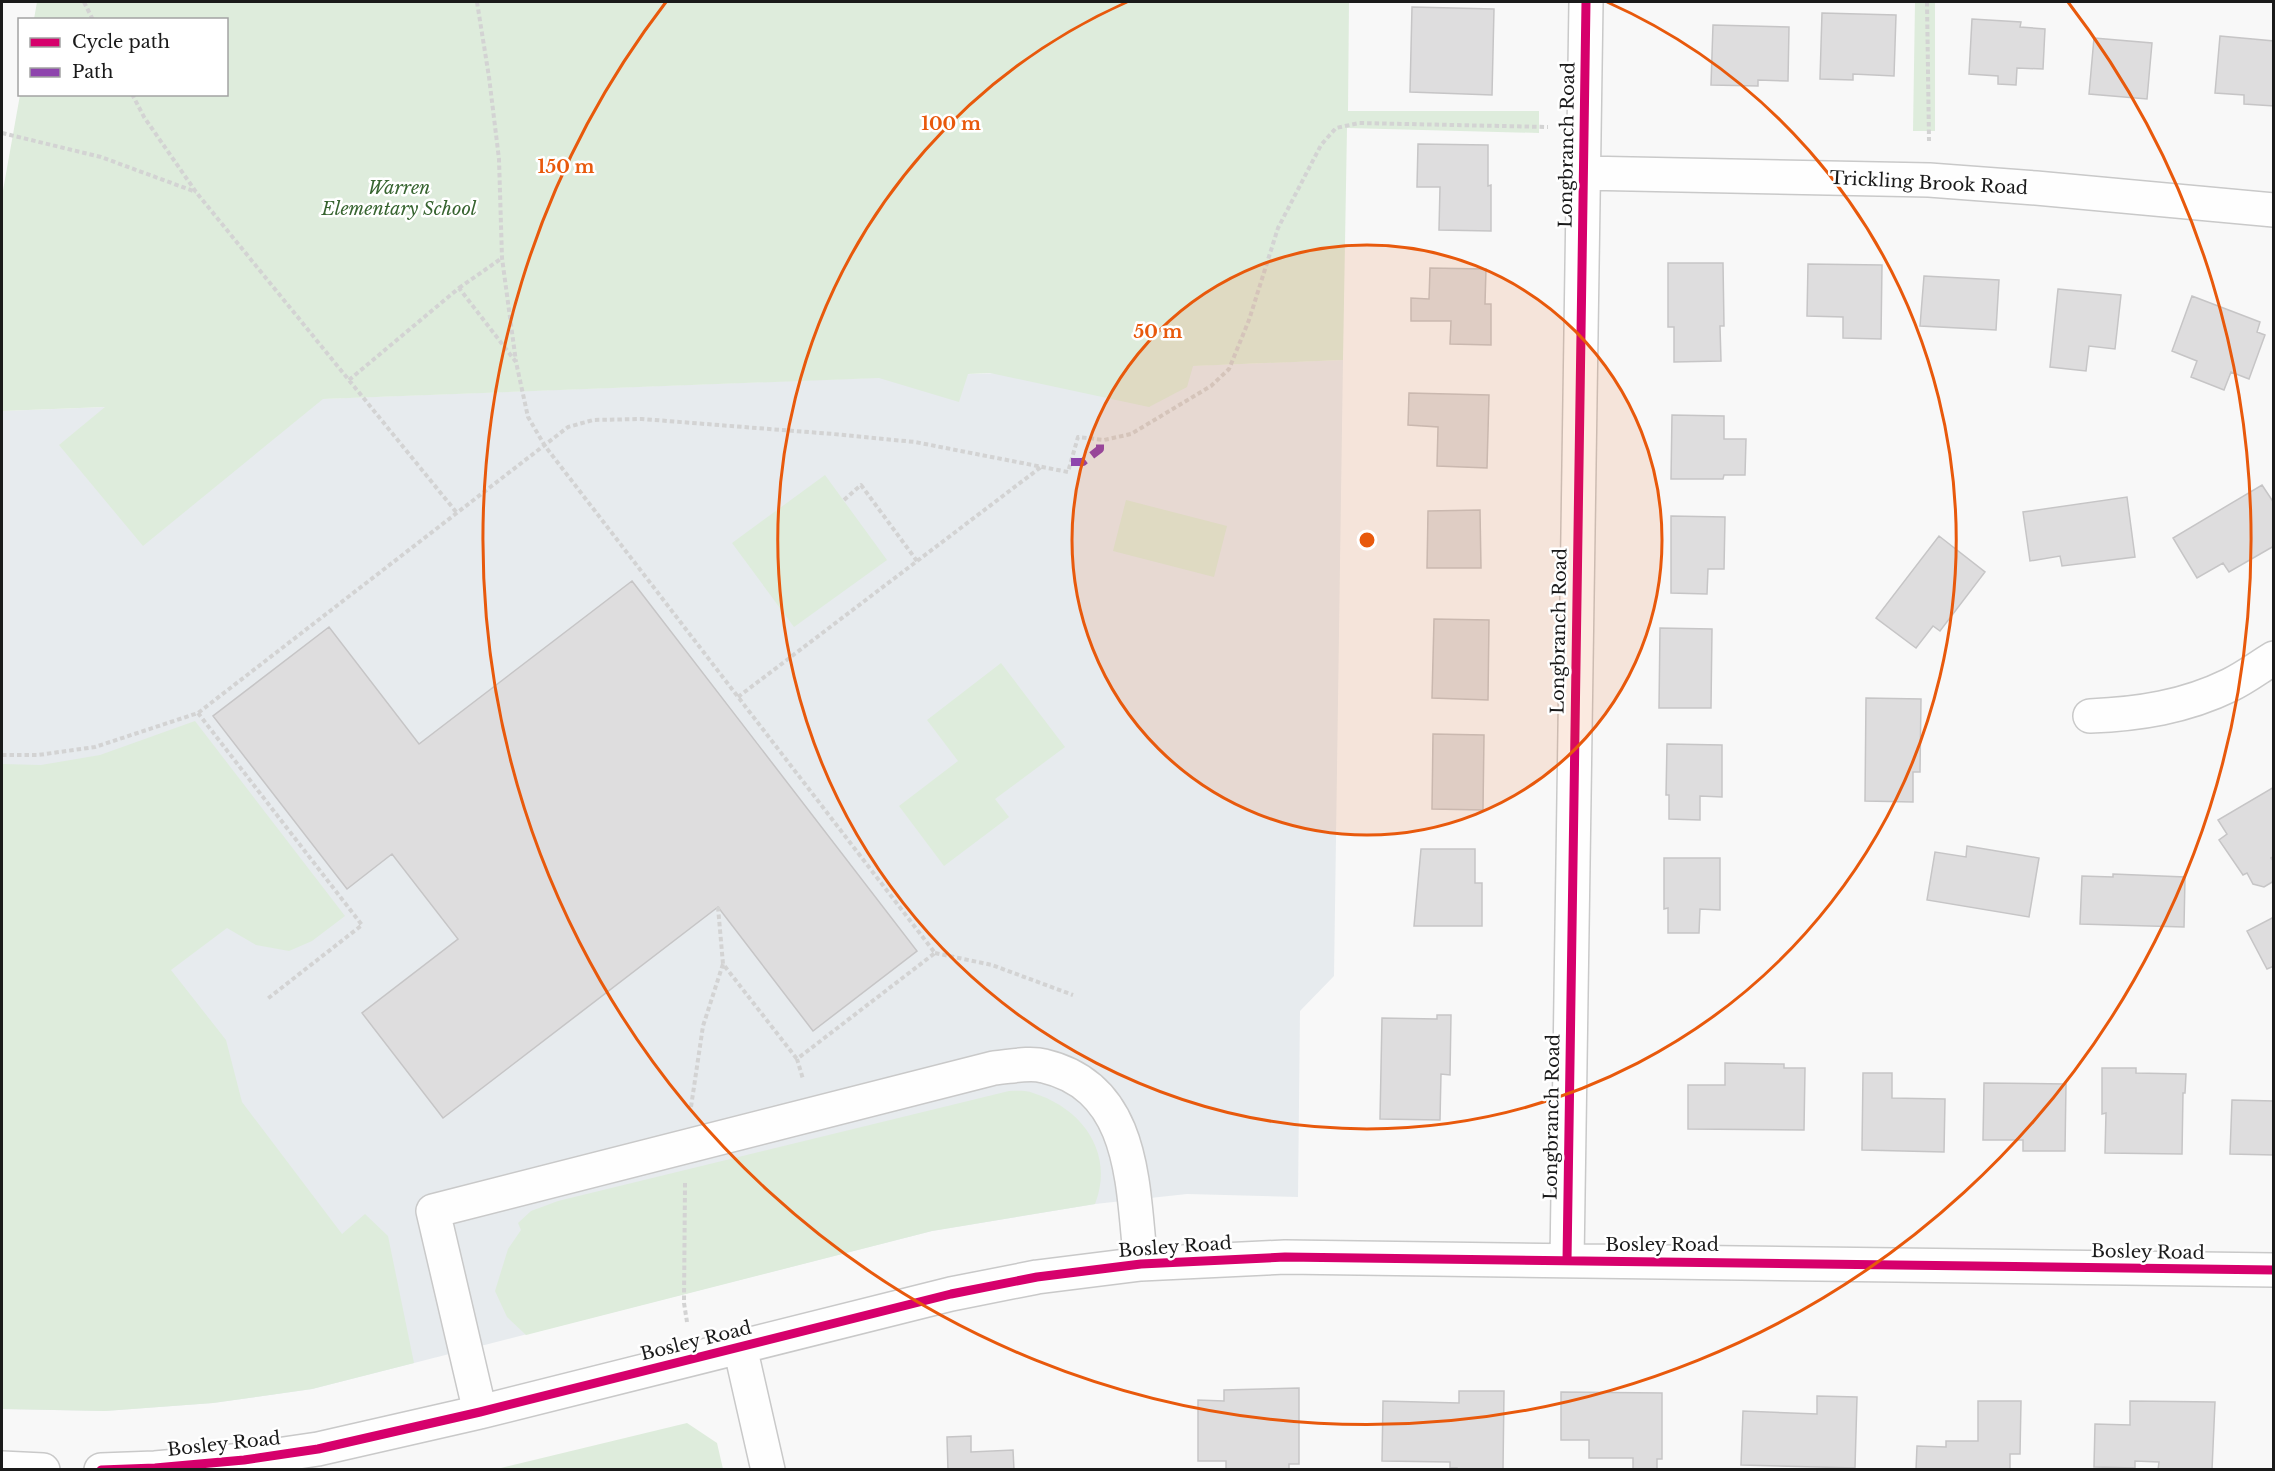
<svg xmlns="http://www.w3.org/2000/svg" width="2275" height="1471" viewBox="0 0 2275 1471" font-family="'Libre Baskerville',serif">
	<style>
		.built { fill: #e7ebee }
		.green { fill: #deecdc }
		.building { fill: #deddde; stroke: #c6c5c6; stroke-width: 1.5 }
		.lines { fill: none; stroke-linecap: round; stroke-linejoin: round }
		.minor-casing { stroke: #c9c9c9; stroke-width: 36 }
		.path { stroke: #d3d3d3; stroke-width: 4; stroke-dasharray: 4.5 3; stroke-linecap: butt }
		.minor { stroke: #fefefe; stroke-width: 33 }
		.quiet { stroke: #8e44ad; stroke-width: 8; stroke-dasharray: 15 8; stroke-linecap: butt }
		.cycleway-casing { stroke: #fff; stroke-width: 13 }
		.cycleway { stroke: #d6006c; stroke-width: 9 }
		.ring { fill: none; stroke: #e8590c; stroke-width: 3 }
		.labels { text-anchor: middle; stroke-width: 5; stroke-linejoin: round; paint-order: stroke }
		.street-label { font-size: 18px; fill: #1a1a1a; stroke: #fff }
		.park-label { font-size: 18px; font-style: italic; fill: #376430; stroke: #fff }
		.centre { fill: #e8590c; stroke: #fff; stroke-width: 3 }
		.ring-label { font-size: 18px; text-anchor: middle; font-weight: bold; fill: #e8590c; stroke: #fff; stroke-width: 5; stroke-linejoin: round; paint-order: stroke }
	</style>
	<rect width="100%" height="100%" fill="#f8f8f8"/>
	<!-- built -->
	<path class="built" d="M 1343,360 L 1334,976 L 1300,1011 L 1298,1197 L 1187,1194 L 1095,1204 L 932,1231 L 312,1389 L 213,1403 L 105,1411 L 2,1409 L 2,411 Z"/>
	<!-- green -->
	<path class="green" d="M 37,2 L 1349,2 L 1348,111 L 1539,111 L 1539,133 L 1347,128 L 1343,360 L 1193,366 L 1187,387 L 1149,407 L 990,373 L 968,374 L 959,402 L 879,378 L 323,399 L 143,546 L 59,445 L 105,407 L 2,411 L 2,196 L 20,95 L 226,94 L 226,20 L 34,19 Z
		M 1915,2 L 1935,2 L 1935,131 L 1913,131 Z
		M 825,475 L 887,560 L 794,627 L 732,543 Z
		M 1126,500 L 1227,526 L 1214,577 L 1113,551 Z
		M 1001,663 L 1065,747 L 995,799 L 1009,817 L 944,866 L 899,806 L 958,761 L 927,720 Z
		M 195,721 L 345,916 L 312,941 L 289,951 L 256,945 L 227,928 L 171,970 L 226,1040 L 242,1102 L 342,1234 L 365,1214 L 388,1236 L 414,1363 L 312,1389 L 213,1403 L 105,1411 L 2,1409 L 2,764 L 41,765 L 100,755 Z
		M 1009,1091 C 1017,1091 1026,1090 1033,1093 C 1082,1108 1115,1153 1095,1204 L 932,1231 L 526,1335 L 507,1317 L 495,1291 L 508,1249 L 521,1230 L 518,1223 L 531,1211 L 558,1201 Z
		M 687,1423 L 717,1443 L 723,1469 L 497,1469 Z"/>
	<!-- building -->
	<path class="building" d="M 1412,7 L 1494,9 L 1492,95 L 1410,92 Z
		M 1822,13 L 1896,15 L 1894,76 L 1853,74 L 1853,80 L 1820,79 Z
		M 1972,19 L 2021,22 L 2020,27 L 2045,29 L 2043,69 L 2017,68 L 2016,85 L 1998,84 L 1998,76 L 1969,74 Z
		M 1713,25 L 1789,27 L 1788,81 L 1758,80 L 1758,86 L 1711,85 Z
		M 2220,36 L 2274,41 L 2274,106 L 2244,104 L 2244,95 L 2215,93 Z
		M 2094,38 L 2152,43 L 2147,99 L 2089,94 Z
		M 1418,144 L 1488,145 L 1488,186 L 1491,185 L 1491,231 L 1439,230 L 1440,187 L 1417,187 Z
		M 1668,263 L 1723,263 L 1724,326 L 1720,326 L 1721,361 L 1674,362 L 1674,327 L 1668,327 Z
		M 1808,264 L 1882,265 L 1881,339 L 1843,338 L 1843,317 L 1807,316 Z
		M 1430,268 L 1486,269 L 1485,304 L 1491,304 L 1491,345 L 1450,344 L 1451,321 L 1411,321 L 1411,298 L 1429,299 Z
		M 1924,276 L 1999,280 L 1996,330 L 1920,326 Z
		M 2058,289 L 2121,295 L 2115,349 L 2089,346 L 2086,371 L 2050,367 Z
		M 2192,296 L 2260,322 L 2257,332 L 2265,335 L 2249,379 L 2231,372 L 2224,390 L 2191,377 L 2197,361 L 2172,351 Z
		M 1409,393 L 1489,395 L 1487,468 L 1437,466 L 1438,427 L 1408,425 Z
		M 1672,415 L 1724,416 L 1724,439 L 1746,439 L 1745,475 L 1724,475 L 1723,479 L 1671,479 Z
		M 2262,485 L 2274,503 L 2274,546 L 2229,572 L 2223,563 L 2197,578 L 2173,538 Z
		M 2127,497 L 2135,557 L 2062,566 L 2060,556 L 2030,561 L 2023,512 Z
		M 1480,510 L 1481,568 L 1427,568 L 1428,511 Z
		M 1671,516 L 1725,517 L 1724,569 L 1708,569 L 1707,594 L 1671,593 Z
		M 1939,536 L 1985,572 L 1940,631 L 1933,626 L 1916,648 L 1876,618 Z
		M 632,581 L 917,951 L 813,1031 L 718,907 L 443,1118 L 362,1013 L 458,939 L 392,854 L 347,889 L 213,716 L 329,627 L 419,744 Z
		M 1434,619 L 1489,620 L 1488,700 L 1432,698 Z
		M 1660,628 L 1712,629 L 1711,708 L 1659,708 Z
		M 1866,698 L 1921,699 L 1920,772 L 1913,772 L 1913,802 L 1865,801 Z
		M 1433,734 L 1484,735 L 1483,810 L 1432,809 Z
		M 1667,744 L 1722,745 L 1722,797 L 1700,796 L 1700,820 L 1669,819 L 1669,795 L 1666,795 Z
		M 2274,787 L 2274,856 L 2271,858 L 2274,862 L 2274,881 L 2264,887 L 2253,884 L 2247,873 L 2243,875 L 2219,840 L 2227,834 L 2218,820 Z
		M 1967,846 L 2039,858 L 2029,917 L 1927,900 L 1935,852 L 1966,857 Z
		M 1421,849 L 1475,849 L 1475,883 L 1482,883 L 1482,926 L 1414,926 Z
		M 1664,858 L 1720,858 L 1720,910 L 1700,909 L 1699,933 L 1668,933 L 1668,908 L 1664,909 Z
		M 2113,874 L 2185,877 L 2184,927 L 2080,924 L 2082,876 L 2113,877 Z
		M 2274,917 L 2274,966 L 2267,969 L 2247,931 Z
		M 1437,1015 L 1451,1015 L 1450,1075 L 1441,1074 L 1440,1120 L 1380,1119 L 1382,1018 L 1437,1019 Z
		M 1725,1063 L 1784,1064 L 1784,1068 L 1805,1068 L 1804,1130 L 1688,1129 L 1688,1085 L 1725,1085 Z
		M 2102,1068 L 2136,1068 L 2136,1073 L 2186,1074 L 2185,1093 L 2183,1093 L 2182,1154 L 2105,1153 L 2106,1113 L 2102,1114 Z
		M 1863,1073 L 1892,1073 L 1892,1098 L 1945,1099 L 1944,1152 L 1862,1150 Z
		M 1984,1083 L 2066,1084 L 2065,1151 L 2023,1151 L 2023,1140 L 1983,1140 Z
		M 2232,1100 L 2274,1101 L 2274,1155 L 2230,1154 Z
		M 1299,1388 L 1299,1464 L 1289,1464 L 1289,1470 L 1226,1470 L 1226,1461 L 1198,1461 L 1198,1400 L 1224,1401 L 1224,1390 Z
		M 1459,1391 L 1504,1391 L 1503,1470 L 1457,1470 L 1457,1468 L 1450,1468 L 1450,1462 L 1382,1461 L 1383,1401 L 1459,1403 Z
		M 1561,1392 L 1662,1393 L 1662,1459 L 1657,1459 L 1657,1470 L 1633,1470 L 1633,1458 L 1589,1458 L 1589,1440 L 1561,1440 Z
		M 1817,1396 L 1857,1397 L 1855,1468 L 1741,1465 L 1743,1411 L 1817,1414 Z
		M 1978,1401 L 2021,1401 L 2020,1454 L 2010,1454 L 2010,1470 L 1916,1470 L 1917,1446 L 1946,1447 L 1946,1441 L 1978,1441 Z
		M 2130,1401 L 2215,1402 L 2212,1470 L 2158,1470 L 2159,1462 L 2135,1461 L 2135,1468 L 2094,1467 L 2095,1424 L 2130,1425 Z
		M 971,1436 L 971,1452 L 1013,1450 L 1014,1470 L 948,1470 L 947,1437 Z"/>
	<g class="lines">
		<defs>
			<path id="minor" d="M 1582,173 L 1929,180 L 2036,188 L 2274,210
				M 2090,716 C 2139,714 2185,707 2230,685 C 2245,678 2259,667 2274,658
				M 1567,1261 L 1586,2
				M 740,1347 L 768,1470
				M 480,1412 L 433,1211 L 994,1068 C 1009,1067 1029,1062 1044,1066 C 1137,1088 1132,1188 1141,1264
				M 2,1468 L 43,1470
				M 101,1470 L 155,1468 L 244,1460 L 318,1449 L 480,1412 L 951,1294 L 1037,1277 L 1141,1264 L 1285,1257 L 2274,1270"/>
		</defs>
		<!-- minor casing -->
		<use href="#minor" class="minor-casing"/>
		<!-- path -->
		<path class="path" d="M 84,2 L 93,20
			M 477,2 L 489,77 L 499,159 L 502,258 L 516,362
			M 1927,2 L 1929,141
			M 132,94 L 144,117 L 196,192 L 457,513
			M 2,133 L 101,157 L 196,192
			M 459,288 L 502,258
			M 349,380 L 459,288 L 516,362 L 528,417 L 545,446 L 935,953 L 797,1059 L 803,1079
			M 844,500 L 861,485 L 917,561
			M 738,697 L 1041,467
			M 198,713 L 362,925 L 266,1000
			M 2,755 L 38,755 L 95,747 L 198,713 L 568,427 L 593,420 L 642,419 L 833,434 L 915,442 L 1068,472 L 1078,437 L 1104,440 L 1131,434 L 1211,386 L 1229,369 L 1249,320 L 1278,228 L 1321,145 L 1336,128 L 1359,123 L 1548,127
			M 718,907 L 723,964 L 797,1059
			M 935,953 L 992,965 L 1073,995
			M 691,1107 L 703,1026 L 723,964
			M 685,1183 L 684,1303 L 687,1322"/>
		<!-- minor -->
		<use href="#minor" class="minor"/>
		<!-- quiet -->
		<path class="quiet" d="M 1071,462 L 1083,462 L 1100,449 L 1100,439"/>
		<defs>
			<path id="cycleway" d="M 1567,1261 L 1586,2
				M 101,1470 L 155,1468 L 244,1460 L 318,1449 L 480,1412 L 951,1294 L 1037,1277 L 1141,1264 L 1285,1257 L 2274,1270"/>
		</defs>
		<!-- cycleway casing -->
		<use href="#cycleway" class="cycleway-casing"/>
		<!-- cycleway -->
		<use href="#cycleway" class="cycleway"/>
	</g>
	<!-- distance rings -->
	<circle cx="1367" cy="540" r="295" fill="#e8590c" fill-opacity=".12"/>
	<g class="ring">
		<circle cx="1367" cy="540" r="295"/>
		<path d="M1607 2A589 589 0 1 1 1127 2"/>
		<path d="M2068 2A884 884 0 1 1 666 2"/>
	</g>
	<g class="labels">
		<!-- street labels -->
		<g class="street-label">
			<text transform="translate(1567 145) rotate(-89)" y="6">Longbranch Road</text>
			<text transform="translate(1929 183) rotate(3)" y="6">Trickling Brook Road</text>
			<text transform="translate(1559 631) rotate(-89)" y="6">Longbranch Road</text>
			<text transform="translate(1552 1117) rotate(-89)" y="6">Longbranch Road</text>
			<text x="1662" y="1251">Bosley Road</text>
			<text transform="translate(1175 1247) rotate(-4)" y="6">Bosley Road</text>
			<text transform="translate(2148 1252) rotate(1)" y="6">Bosley Road</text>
			<text transform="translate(696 1341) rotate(-14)" y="6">Bosley Road</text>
			<text transform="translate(224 1444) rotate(-6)" y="6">Bosley Road</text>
		</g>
		<!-- park labels -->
		<g class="park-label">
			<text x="399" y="194">Warren<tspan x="399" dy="21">Elementary School</tspan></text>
		</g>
	</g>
	<circle cx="1367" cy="540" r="9" class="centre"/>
	<g class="ring-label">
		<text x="951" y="130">100 m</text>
		<text x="566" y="173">150 m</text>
		<text x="1158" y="338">50 m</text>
	</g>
	<!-- border -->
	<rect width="2275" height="1471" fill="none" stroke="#1a1a1a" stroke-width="6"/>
	<!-- legend -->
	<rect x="18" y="18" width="210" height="78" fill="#ffffff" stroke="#a3a3a3" stroke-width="1.5"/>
	<rect x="30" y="38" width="30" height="9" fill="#d6006c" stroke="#a3a3a3" stroke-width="1.5"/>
	<text x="72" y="48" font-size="18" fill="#1a1a1a">Cycle path</text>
	<rect x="30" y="68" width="30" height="9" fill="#8e44ad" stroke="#a3a3a3" stroke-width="1.5"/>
	<text x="72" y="78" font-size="18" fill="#1a1a1a">Path</text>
</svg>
